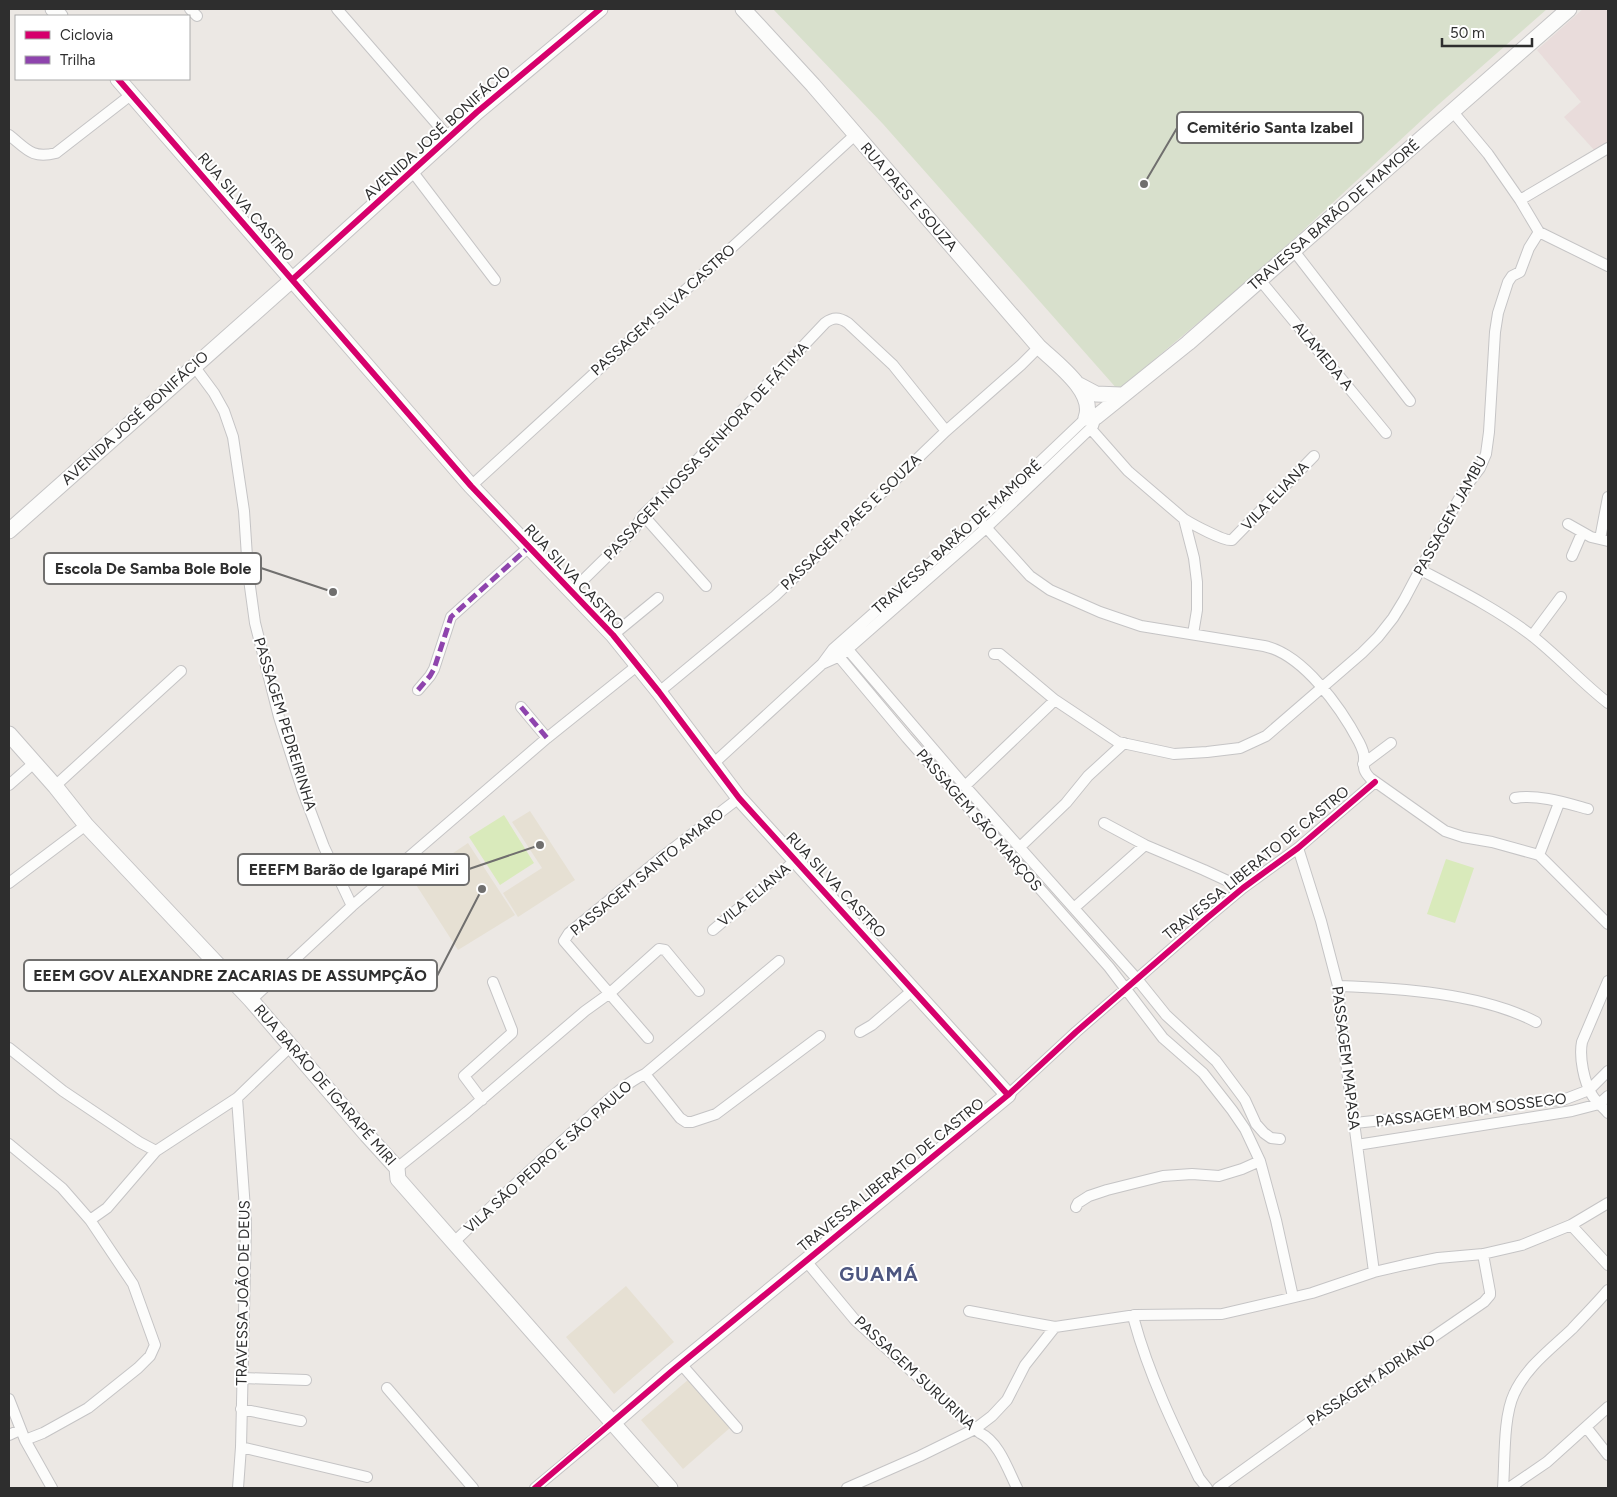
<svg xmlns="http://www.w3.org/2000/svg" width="1617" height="1497" viewBox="0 0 1617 1497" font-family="Figtree,sans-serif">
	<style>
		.education { fill: #e6e0d3 }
		.medical { fill: #e9dcdb }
		.cemetery { fill: #d8e0cc }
		.pitch { fill: #d9eabb }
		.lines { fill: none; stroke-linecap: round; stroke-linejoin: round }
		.street-casing { stroke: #c5c4c5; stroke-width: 12 }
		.secondary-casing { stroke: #c5c4c5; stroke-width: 17 }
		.street { stroke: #fcfcfb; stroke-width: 10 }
		.secondary { stroke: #fcfcfb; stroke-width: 15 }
		.quiet { stroke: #8e44ad; stroke-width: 5; stroke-dasharray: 10 5; stroke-linecap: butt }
		.cycleway-casing { stroke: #fff; stroke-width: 9 }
		.cycleway { stroke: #d6006c; stroke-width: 6 }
		.labels { text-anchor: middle; stroke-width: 4; stroke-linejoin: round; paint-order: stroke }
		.street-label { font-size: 15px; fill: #2e2e2e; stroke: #fff }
		.district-label { font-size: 20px; font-weight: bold; letter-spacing: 1px; fill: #4d5680; stroke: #fff }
		.leader { fill: none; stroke: #706f6e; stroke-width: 2 }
		.callout-dot { fill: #706f6e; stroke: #fff; stroke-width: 2 }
		.callout { fill: #fff; stroke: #706f6e; stroke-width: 2 }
		.callout-label { font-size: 16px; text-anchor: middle; font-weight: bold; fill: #2e2e2e }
	</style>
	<rect width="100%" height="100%" fill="#ece8e4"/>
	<!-- education -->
	<path class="education" d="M 530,811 L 575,880 L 518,917 L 503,893 L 542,868 L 512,822 Z
		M 468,843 L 515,915 L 458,950 L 413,880 Z
		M 626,1286 L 674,1342 L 614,1394 L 566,1337 Z
		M 689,1379 L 731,1427 L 683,1469 L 641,1420 Z"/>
	<!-- medical -->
	<path class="medical" d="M 1583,9 L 1608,9 L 1608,145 L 1596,152 L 1564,117 L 1581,102 L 1537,50 Z"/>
	<!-- cemetery -->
	<path class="cemetery" d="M 773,9 L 1547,9 L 1438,105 L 1256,274 L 1118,390 L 883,124 Z"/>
	<!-- pitch -->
	<path class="pitch" d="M 504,815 L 534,863 L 500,885 L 469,837 Z
		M 1446,859 L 1474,868 L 1455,923 L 1427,914 Z"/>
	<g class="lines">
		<defs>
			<path id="street" d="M 190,9 L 197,16
				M 337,9 L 449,138
				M 1453,112 L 1488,154 L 1520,200 L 1539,232 L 1608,266
				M 9,135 C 27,149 31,159 56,153 L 132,94
				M 412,171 L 495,280
				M 1520,200 L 1608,148
				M 1294,251 L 1410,401
				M 1260,280 L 1386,433
				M 194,366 L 214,393 L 224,411 L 233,437 L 244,511 L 248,572 L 255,623 L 279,717 L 302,789 L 324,847 L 352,906
				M 1091,429 L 1128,471 L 1184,519 L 1194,558 L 1197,582 L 1197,610 L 1193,634
				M 471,486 L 855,135
				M 643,515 L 706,586
				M 1184,519 C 1192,524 1225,542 1232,540 L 1314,456
				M 983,524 L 1030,576 L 1050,590 L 1100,612 L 1141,626 L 1264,646 C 1303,654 1341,708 1359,742 C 1361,746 1364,752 1364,757 C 1364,767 1362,769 1370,778 L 1445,831 L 1463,837 L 1492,842 L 1539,855 L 1608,924
				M 1568,524 L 1591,537 L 1608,541
				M 1600,539 L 1608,497
				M 1572,556 L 1582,533
				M 1419,569 C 1457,589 1497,609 1531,635 C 1558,656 1581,682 1608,703
				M 572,591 L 633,531 L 643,515 L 679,480 L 736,417 L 825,323 C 833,317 839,317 848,323 L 893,365 L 946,431
				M 613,635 L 658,598
				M 1532,636 L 1561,597
				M 844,645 L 965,786 L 1137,979 L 1166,1015 L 1216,1061 L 1245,1100 L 1256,1124 L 1264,1133 L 1271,1138 L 1280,1139
				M 835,652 L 907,738 L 1109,967 L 1163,1038 L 1203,1073 L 1232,1110 L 1245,1129 L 1260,1161 L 1276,1220 L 1293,1297
				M 994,654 L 1000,654 L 1055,700 L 1118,742 L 1174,754 L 1207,752 L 1240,748 L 1266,736 L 1362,653 L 1378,637 L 1393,618 L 1404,600 L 1440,532 L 1467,485 L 1480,468 L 1486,454 L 1489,432 L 1495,332 L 1498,313 L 1508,282 L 1512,276 L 1520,272 L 1529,248 L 1539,232
				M 418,690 L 430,676 L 434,669 L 451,617 L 529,547
				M 659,692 L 775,596 L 946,431 L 1021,365 L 1039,347
				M 521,707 L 547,738
				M 713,764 L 822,664 L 833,649 L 979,520 L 1086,418 L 1096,417 L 1093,426 L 986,528 L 840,656 L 822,664
				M 1363,764 L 1391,743
				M 9,785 L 34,763
				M 55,786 L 181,671
				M 965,786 L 1055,700
				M 1515,798 C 1538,794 1566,803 1588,809
				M 1104,823 L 1145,845 L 1204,870 L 1243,888
				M 1020,847 L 1066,803 L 1088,776 L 1124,743
				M 1298,848 L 1321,921 L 1338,986 L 1341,1025 L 1374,1272
				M 1539,855 L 1559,803
				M 9,883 L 86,825
				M 1074,908 L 1145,845
				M 713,930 L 790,865 L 795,860
				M 1608,981 L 1582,1042 C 1579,1057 1584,1082 1592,1095 C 1596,1102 1603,1107 1608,1113
				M 1338,986 C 1398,988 1481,993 1536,1022
				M 251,1000 L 352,906 L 547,738 L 638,665
				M 860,1032 L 872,1025 L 914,989
				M 648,1038 L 564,941 L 569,933 L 662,857 L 739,798
				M 9,1048 L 63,1091 L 139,1142 L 156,1151
				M 645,1074 L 680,1118 L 686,1122 L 692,1122 L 716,1114 L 820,1036
				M 1008,1095 L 1076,1032 L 1207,918 L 1243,888 L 1298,848 L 1375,782
				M 237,1098 L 246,1223 L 241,1447 L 238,1488
				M 482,1100 L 464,1076 L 512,1033 L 512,1030 L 493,982
				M 1355,1123 L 1476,1110 L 1533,1102 L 1563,1100 L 1589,1090 L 1608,1071
				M 9,1144 L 62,1188 L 90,1220 L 133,1284 L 155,1345 L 150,1356 L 138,1368 L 88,1408 L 43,1433 L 25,1440
				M 1357,1145 L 1572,1111 L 1599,1104 L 1608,1096
				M 397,1168 L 467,1112 L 585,1011 L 610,993 L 659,949 L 665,950 L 699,991
				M 1076,1207 L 1078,1203 L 1089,1196 L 1107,1190 L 1163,1176 L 1192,1174 L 1219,1176 L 1242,1169 L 1260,1161
				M 90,1220 L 107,1208 L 156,1151 L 237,1098 L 291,1046
				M 1571,1225 L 1608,1265
				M 453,1243 C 496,1202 540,1160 585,1121 C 604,1104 622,1085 645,1074 L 779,961
				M 806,1261 L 855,1320 L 980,1433 C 999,1442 1008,1470 1017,1488
				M 969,1311 L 1055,1327 L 1136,1315 L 1222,1314 L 1312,1293 L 1374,1272 L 1404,1265 L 1438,1258 L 1483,1254 L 1522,1245 L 1571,1225 L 1608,1203
				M 1134,1315 L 1134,1320 C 1149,1375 1174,1427 1199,1478 L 1207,1488
				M 681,1364 L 737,1428
				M 243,1378 L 306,1380
				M 387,1388 L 473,1488
				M 9,1399 L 25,1440 L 52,1488
				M 241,1409 L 301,1421
				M 1586,1427 L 1608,1455
				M 9,1435 L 20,1430
				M 241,1447 L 367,1477
				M 535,1488 L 613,1423
				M 847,1488 L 920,1456 L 975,1429 L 992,1416 L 1007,1400 L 1025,1365 L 1055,1327
				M 1218,1488 L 1318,1416 L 1484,1302 L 1490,1295 L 1490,1292 L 1483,1254
				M 1503,1488 C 1505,1462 1503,1417 1514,1394 C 1526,1367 1551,1349 1572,1329 C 1584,1316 1597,1303 1608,1290
				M 1509,1488 L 1547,1462 L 1608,1407"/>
			<path id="secondary" d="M 53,9 L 60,16
				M 743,9 L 813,85 L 1039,347 C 1056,363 1096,392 1086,418
				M 118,79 L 471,486 L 613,635 L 659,692 L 739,798 L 1008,1095 L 672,1371 L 613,1423
				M 1079,385 L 1096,394 L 1121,395
				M 1096,417 L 1188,343 L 1569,9
				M 9,531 L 293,279 L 477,112 L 600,9
				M 9,734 L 55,786 L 86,825 L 251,1000 L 367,1135 L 397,1168 L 398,1179 L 670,1488"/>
		</defs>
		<!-- street casing -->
		<use href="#street" class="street-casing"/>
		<!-- secondary casing -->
		<use href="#secondary" class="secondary-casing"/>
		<!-- street -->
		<use href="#street" class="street"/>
		<!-- secondary -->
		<use href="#secondary" class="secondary"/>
		<!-- quiet -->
		<path class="quiet" d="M 418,690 L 430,676 L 434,669 L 451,617 L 529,547
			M 521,707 L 547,738"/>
		<defs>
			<path id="cycleway" d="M 118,79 L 471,486 L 613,635 L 659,692 L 739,798 L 1008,1095
				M 293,279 L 477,112 L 600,9
				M 535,1488 L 672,1371 L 1008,1095 L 1076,1032 L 1207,918 L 1243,888 L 1298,848 L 1375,782"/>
		</defs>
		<!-- cycleway casing -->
		<use href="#cycleway" class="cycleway-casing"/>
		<!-- cycleway -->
		<use href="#cycleway" class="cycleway"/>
	</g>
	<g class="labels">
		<!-- street labels -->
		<g class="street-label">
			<text transform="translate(437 133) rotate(-42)" y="5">AVENIDA JOSÉ BONIFÁCIO</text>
			<text transform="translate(909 197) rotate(49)" y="5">RUA PAES E SOUZA</text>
			<text transform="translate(246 207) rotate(49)" y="5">RUA SILVA CASTRO</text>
			<text transform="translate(1334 215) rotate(-41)" y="5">TRAVESSA BARÃO DE MAMORÉ</text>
			<text transform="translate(663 310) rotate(-42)" y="5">PASSAGEM SILVA CASTRO</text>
			<text transform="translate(1323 356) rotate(50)" y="5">ALAMEDA A</text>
			<text transform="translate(135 418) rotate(-42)" y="5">AVENIDA JOSÉ BONIFÁCIO</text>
			<text transform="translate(706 451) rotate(-47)" y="5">PASSAGEM NOSSA SENHORA DE FÁTIMA</text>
			<text transform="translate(1275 496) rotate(-46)" y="5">VILA ELIANA</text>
			<text transform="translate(1450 516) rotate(-61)" y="5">PASSAGEM JAMBU</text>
			<text transform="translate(851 522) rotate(-44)" y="5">PASSAGEM PAES E SOUZA</text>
			<text transform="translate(957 537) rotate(-42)" y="5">TRAVESSA BARÃO DE MAMORÉ</text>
			<text transform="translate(574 577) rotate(47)" y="5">RUA SILVA CASTRO</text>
			<text transform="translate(285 724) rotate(73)" y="5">PASSAGEM PEDREIRINHA</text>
			<text transform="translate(979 820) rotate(49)" y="5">PASSAGEM SÃO MARÇOS</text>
			<text transform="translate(1256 863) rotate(-39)" y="5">TRAVESSA LIBERATO DE CASTRO</text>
			<text transform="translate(647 872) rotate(-39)" y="5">PASSAGEM SANTO AMARO</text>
			<text transform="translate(836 885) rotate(47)" y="5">RUA SILVA CASTRO</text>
			<text transform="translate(754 895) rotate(-40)" y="5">VILA ELIANA</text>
			<text transform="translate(1346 1058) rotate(83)" y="5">PASSAGEM MAPASA</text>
			<text transform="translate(325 1085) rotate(49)" y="5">RUA BARÃO DE IGARAPÉ MIRI</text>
			<text transform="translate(1471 1110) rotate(-7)" y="5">PASSAGEM BOM SOSSEGO</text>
			<text transform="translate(548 1157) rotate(-42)" y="5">VILA SÃO PEDRO E SÃO PAULO</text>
			<text transform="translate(891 1175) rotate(-39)" y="5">TRAVESSA LIBERATO DE CASTRO</text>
			<text transform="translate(243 1293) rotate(-89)" y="5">TRAVESSA JOÃO DE DEUS</text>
			<text transform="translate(915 1373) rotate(43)" y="5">PASSAGEM SURURINA</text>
			<text transform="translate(1371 1380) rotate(-34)" y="5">PASSAGEM ADRIANO</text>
		</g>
		<!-- district labels -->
		<g class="district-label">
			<text x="879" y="1281">GUAMÁ</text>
		</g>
	</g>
	<!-- callouts -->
	<path class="leader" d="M1144 184L1177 128M333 592L261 568M540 845L469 869M482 889L437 976"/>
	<g class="callout-dot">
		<circle cx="1144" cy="184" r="5"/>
		<circle cx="333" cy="592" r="5"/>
		<circle cx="540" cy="845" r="5"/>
		<circle cx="482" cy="889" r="5"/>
	</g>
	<g class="callout">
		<rect x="1177" y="112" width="186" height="31" rx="5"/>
		<rect x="44" y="553" width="217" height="31" rx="5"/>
		<rect x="238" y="854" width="231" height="31" rx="5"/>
		<rect x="24" y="960" width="413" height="31" rx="5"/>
	</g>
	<g class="callout-label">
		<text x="1270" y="133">Cemitério Santa Izabel</text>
		<text x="153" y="574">Escola De Samba Bole Bole</text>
		<text x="354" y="875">EEEFM Barão de Igarapé Miri</text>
		<text x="230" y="981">EEEM GOV ALEXANDRE ZACARIAS DE ASSUMPÇÃO</text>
	</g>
	<!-- border -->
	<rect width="1617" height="1497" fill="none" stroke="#2e2e2e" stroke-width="20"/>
	<!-- legend -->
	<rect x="15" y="15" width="175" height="65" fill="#ffffff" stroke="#ababab"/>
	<rect x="25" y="31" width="25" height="8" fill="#d6006c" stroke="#ababab"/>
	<text x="60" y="40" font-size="15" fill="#2e2e2e">Ciclovia</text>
	<rect x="25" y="56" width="25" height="8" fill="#8e44ad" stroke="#ababab"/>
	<text x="60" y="65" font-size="15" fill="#2e2e2e">Trilha</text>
	<!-- scale -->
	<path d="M1442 38v8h90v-8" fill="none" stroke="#2e2e2e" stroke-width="2.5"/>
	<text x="1450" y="38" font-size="15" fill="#2e2e2e" stroke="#ffffff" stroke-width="4" paint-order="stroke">50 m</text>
</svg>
